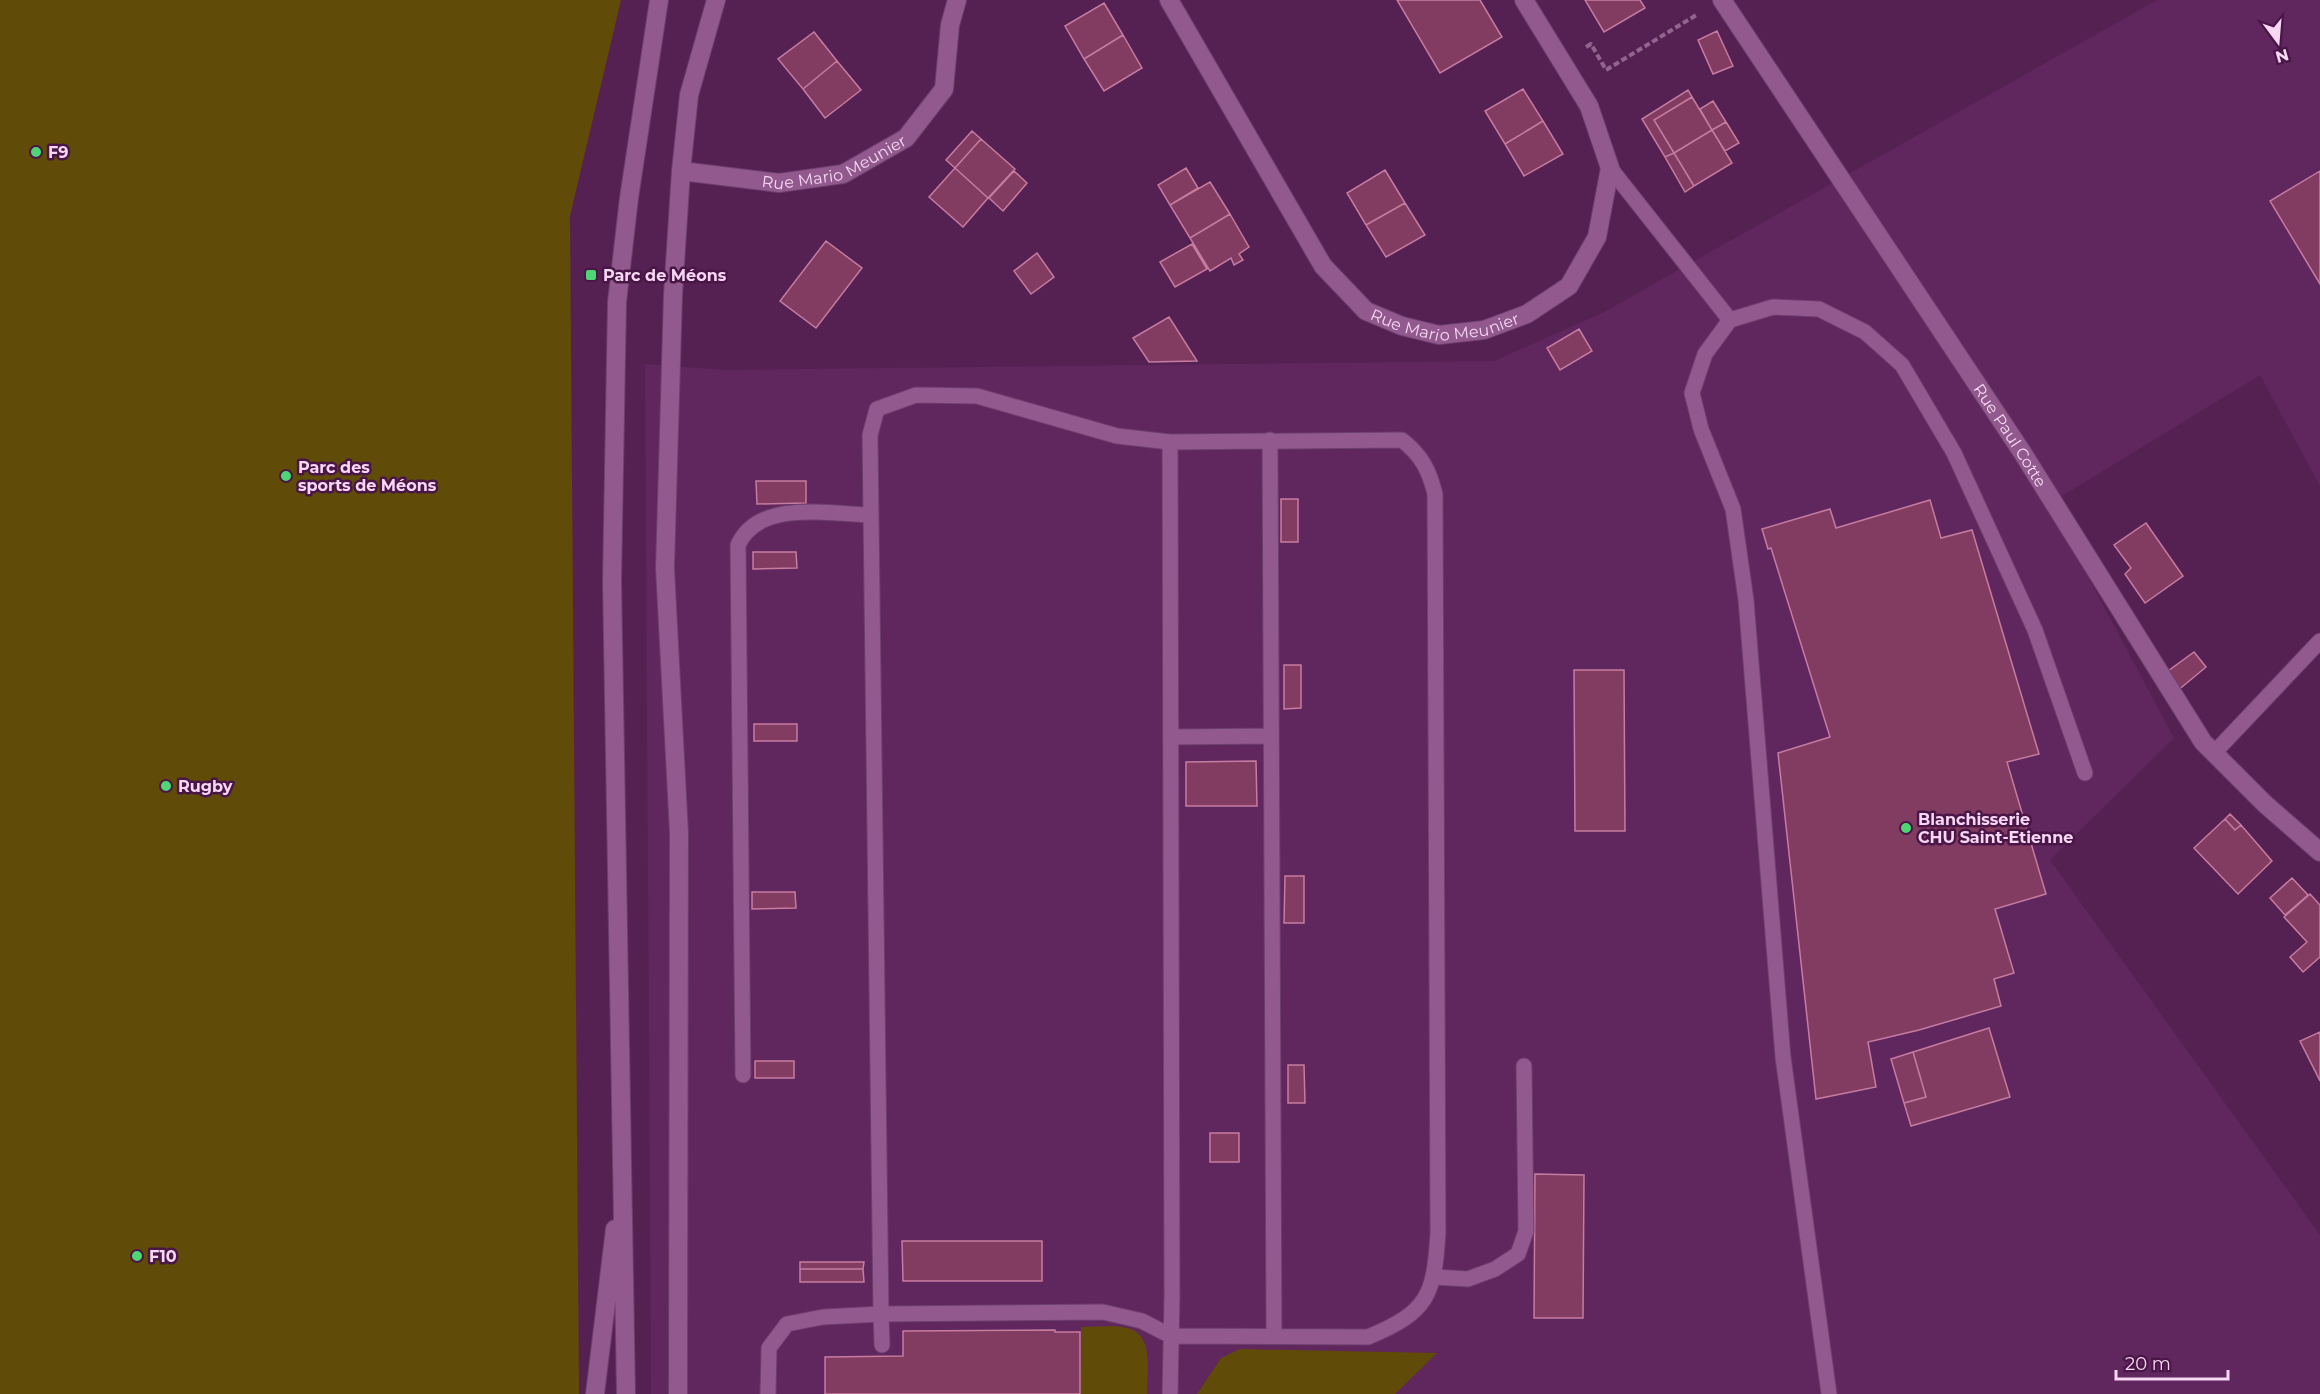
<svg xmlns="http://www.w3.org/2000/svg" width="2320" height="1394" viewBox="0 0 2320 1394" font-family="Montserrat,sans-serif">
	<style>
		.built { fill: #60265e }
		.green { fill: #604b09 }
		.building { fill: #833c61; stroke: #c67ca0; stroke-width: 1.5 }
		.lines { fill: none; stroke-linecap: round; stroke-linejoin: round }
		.lane-casing { stroke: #6d3f6c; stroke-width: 17 }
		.street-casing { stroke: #6d3f6c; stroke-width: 20 }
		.secondary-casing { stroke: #6d3f6c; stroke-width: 20 }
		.path { stroke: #91658e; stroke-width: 4; stroke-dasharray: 6 3; stroke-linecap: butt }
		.lane { stroke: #91598d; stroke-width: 15 }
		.street { stroke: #91598d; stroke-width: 18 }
		.secondary { stroke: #91598d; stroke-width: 18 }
		.poi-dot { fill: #4ed675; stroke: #491647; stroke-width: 2 }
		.labels { text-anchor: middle; stroke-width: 5; stroke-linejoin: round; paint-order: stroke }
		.poi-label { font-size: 16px; font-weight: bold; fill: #f7d7f3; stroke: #491647; text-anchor: start }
		.street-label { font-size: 16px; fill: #f7d7f3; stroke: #491647 }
	</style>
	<rect width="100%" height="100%" fill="#552152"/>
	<!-- built -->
	<path class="built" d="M 2157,0 L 2320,0 L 2320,486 L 2260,375 L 2049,504 L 2174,738 L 2050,860 L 2320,1235 L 2320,1394 L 651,1394 L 645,364 L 725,370 L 1494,361 L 1604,312 Z"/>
	<!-- green -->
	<path class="green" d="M 0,0 L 621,0 L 570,216 L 579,1394 L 0,1394 Z
		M 1116,1326 C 1122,1327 1130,1328 1135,1331 C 1153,1342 1147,1376 1147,1394 L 1080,1394 L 1081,1327 Z
		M 1240,1349 L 1437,1353 L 1395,1394 L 1197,1394 L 1221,1358 Z"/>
	<!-- building -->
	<path class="building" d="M 1397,0 L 1480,0 L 1502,37 L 1440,73 Z
		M 1585,0 L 1640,0 L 1645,8 L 1604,32 Z
		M 1104,3 L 1123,35 L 1084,59 L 1065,26 Z
		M 1717,31 L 1733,66 L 1713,74 L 1698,40 Z
		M 814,32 L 837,61 L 803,89 L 778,59 Z
		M 1123,35 L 1142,68 L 1104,91 L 1084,59 Z
		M 837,61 L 861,90 L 825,118 L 803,89 Z
		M 1523,89 L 1543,121 L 1505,144 L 1485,111 Z
		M 1688,90 L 1692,97 L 1654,120 L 1674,153 L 1665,157 L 1642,119 Z
		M 1692,97 L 1712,130 L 1674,153 L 1654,120 Z
		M 1713,101 L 1726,122 L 1712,130 L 1700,109 Z
		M 1543,121 L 1563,154 L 1524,176 L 1505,144 Z
		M 1726,122 L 1739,143 L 1725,151 L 1712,130 Z
		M 1712,130 L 1732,163 L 1694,186 L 1674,153 Z
		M 972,131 L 981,139 L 955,168 L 946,160 Z
		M 981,139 L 1015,169 L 988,198 L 955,168 Z
		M 1674,153 L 1694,186 L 1685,192 L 1665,157 Z
		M 955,168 L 988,198 L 963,227 L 929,197 Z
		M 1186,168 L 1198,188 L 1170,205 L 1158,185 Z
		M 1385,170 L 1405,203 L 1366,225 L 1347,193 Z
		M 1014,171 L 1027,183 L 1003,211 L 989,198 Z
		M 2320,171 L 2320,284 L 2270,201 Z
		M 1210,182 L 1230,214 L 1190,238 L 1170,205 Z
		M 1405,203 L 1425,235 L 1386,257 L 1366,225 Z
		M 1230,214 L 1249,247 L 1239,254 L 1243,260 L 1234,265 L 1231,258 L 1210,271 L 1190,238 Z
		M 826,241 L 862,268 L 816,328 L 780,301 Z
		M 1192,244 L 1207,269 L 1175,287 L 1160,262 Z
		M 1037,253 L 1054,277 L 1031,294 L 1014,271 Z
		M 1169,317 L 1197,361 L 1149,362 L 1133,338 Z
		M 1579,329 L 1592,351 L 1560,370 L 1547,348 Z
		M 756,481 L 806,481 L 806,503 L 757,504 Z
		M 1281,499 L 1298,499 L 1298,542 L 1281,542 Z
		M 1930,500 L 1941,538 L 1972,530 L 2039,754 L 2007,762 L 2046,894 L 1995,909 L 2014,973 L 1994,979 L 2001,1006 L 1919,1030 L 1868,1042 L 1876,1087 L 1816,1099 L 1778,753 L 1830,737 L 1771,548 L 1768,549 L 1762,529 L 1830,509 L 1836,528 Z
		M 2146,523 L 2183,576 L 2145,603 L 2125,574 L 2131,568 L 2114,545 Z
		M 753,552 L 796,552 L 797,568 L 753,569 Z
		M 2194,652 L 2206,667 L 2176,692 L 2164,674 Z
		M 1284,665 L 1301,665 L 1301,708 L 1284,709 Z
		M 1574,670 L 1624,670 L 1625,831 L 1575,831 Z
		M 754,724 L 797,724 L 797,741 L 754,741 Z
		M 1256,761 L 1257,806 L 1186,806 L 1186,762 Z
		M 2230,814 L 2241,825 L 2235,830 L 2225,819 Z
		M 2225,819 L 2235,830 L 2241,825 L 2272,861 L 2238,894 L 2194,848 Z
		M 1285,876 L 1304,876 L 1304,923 L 1284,923 Z
		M 2292,878 L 2308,895 L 2285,915 L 2270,898 Z
		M 752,892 L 795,892 L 796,908 L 752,909 Z
		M 2310,894 L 2320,905 L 2320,957 L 2303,972 L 2290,957 L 2307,942 L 2284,917 Z
		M 1989,1028 L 2010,1097 L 1911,1126 L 1904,1103 L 1926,1097 L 1913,1052 Z
		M 2320,1032 L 2320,1081 L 2300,1041 Z
		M 1913,1052 L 1926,1097 L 1904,1103 L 1891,1059 Z
		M 755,1061 L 794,1061 L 794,1078 L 755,1078 Z
		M 1288,1065 L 1304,1065 L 1305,1103 L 1288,1103 Z
		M 1210,1133 L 1239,1133 L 1239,1162 L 1210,1162 Z
		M 1535,1174 L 1584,1175 L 1583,1318 L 1534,1318 Z
		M 902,1241 L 1042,1241 L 1042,1281 L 903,1281 Z
		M 800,1262 L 864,1262 L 863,1269 L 800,1269 Z
		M 800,1269 L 863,1269 L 864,1282 L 800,1282 Z
		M 1055,1330 L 1055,1332 L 1080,1332 L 1080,1394 L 825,1394 L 825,1357 L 903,1356 L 903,1331 Z"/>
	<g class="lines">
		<defs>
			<path id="lane" d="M 1610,168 L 1730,320 L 1773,307 L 1819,309 L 1865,332 L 1902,365 L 1954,453 L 2035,630 L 2085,773
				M 1730,320 L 1705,354 L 1692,393 L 1701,429 L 1733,509 L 1746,600 L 1783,1057 L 1829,1394
				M 1270,440 L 1274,1336
				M 1171,737 L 1271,736
				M 2214,753 L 2320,641
				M 743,1075 L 738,545 C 759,499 829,514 871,515
				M 1435,1277 L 1468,1279 L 1495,1269 L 1518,1254 L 1526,1231 L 1524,1066
				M 768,1394 L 769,1348 L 787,1324 L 823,1317 L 881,1314 L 1103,1312 L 1142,1321 L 1171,1336 L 1368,1337 C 1428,1312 1434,1296 1438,1233 L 1435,494 C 1429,470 1422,456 1402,440 L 1170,442 L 1117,436 L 977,396 L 916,395 L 877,409 L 870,435 L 881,1314 L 882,1345
				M 1170,1394 L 1172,1297 L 1170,442"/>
			<g id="street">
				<path id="s1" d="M 1169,0 L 1323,266 L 1366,311 L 1402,326 L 1439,335 L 1484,330 L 1527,314 L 1569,286 L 1597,237 L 1610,168 L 1589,106 L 1524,0"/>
				<path id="s2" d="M 1722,0 L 2022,452 L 2203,742 L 2265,804 L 2320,852"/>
				<path id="s3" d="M 681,171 L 779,183 L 843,174 L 906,138 L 944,89 L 950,25 L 957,0"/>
			</g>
			<path id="secondary" d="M 595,1394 L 615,1229
				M 626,1394 L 612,581 L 617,302 L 629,198 L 659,0
				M 678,1394 L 679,833 L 665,568 L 673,295 L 681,171 L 689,95 L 716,0"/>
		</defs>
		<!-- lane casing -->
		<use href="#lane" class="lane-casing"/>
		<!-- street casing -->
		<use href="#street" class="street-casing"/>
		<!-- secondary casing -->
		<use href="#secondary" class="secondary-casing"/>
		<!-- path -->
		<path class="path" d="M 1586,47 L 1591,44 L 1606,70 L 1698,14"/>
		<!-- lane -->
		<use href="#lane" class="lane"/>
		<!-- street -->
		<use href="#street" class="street"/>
		<!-- secondary -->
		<use href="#secondary" class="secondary"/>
	</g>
	<!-- markers -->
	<g class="poi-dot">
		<circle cx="36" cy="152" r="6"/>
		<rect x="585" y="269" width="12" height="12" rx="3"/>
		<circle cx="286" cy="476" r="6"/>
		<circle cx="166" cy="786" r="6"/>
		<circle cx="1906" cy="828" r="6"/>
		<circle cx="137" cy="1256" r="6"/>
	</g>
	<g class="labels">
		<!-- poi labels -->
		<g class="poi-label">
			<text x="48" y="158">F9</text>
			<text x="603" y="281">Parc de Méons</text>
			<text x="298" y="473">Parc des<tspan x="298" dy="18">sports de Méons</tspan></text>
			<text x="178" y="792">Rugby</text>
			<text x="1918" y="825">Blanchisserie<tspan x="1918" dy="18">CHU Saint-Etienne</tspan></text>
			<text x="149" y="1262">F10</text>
		</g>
		<!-- street labels -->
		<g class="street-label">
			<text dy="6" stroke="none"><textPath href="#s3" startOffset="158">Rue Mario Meunier</textPath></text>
			<text dy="6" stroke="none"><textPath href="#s1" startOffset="452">Rue Mario Meunier</textPath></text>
			<text dy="6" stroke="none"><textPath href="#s2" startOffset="522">Rue Paul Cotte</textPath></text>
		</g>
	</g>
	<!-- north arrow -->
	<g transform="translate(2278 42) rotate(164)" stroke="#491647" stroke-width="4.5" paint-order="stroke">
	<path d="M0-4.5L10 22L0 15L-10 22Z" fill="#f7d7f3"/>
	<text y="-9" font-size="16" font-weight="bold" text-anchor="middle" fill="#f7d7f3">N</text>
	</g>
	<!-- scale -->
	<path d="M2116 1370v9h112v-9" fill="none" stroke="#f7d7f3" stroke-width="3"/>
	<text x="2125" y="1370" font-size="18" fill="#f7d7f3" stroke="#491647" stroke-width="4.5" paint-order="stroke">20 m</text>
</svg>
